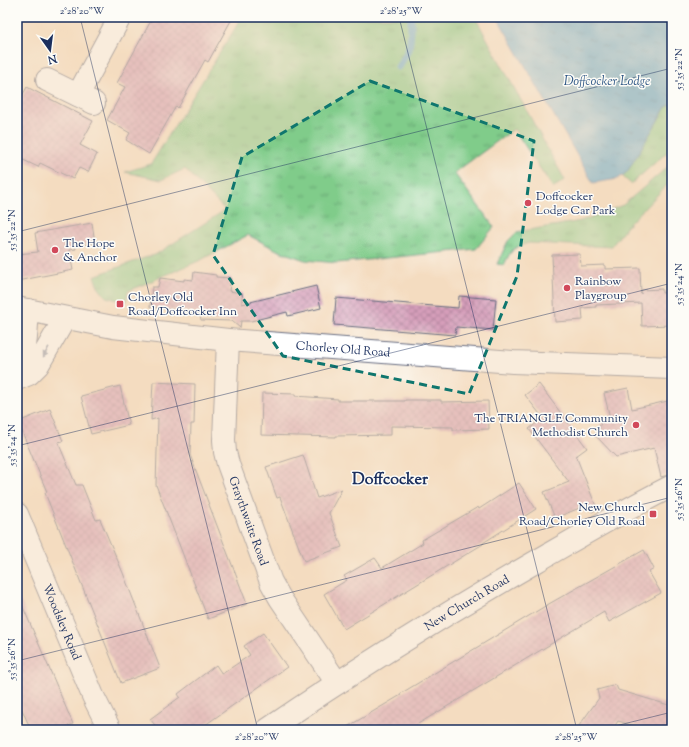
<svg xmlns="http://www.w3.org/2000/svg" width="689" height="747" viewBox="0 0 689 747" font-family="'Sorts Mill Goudy',serif">
	<style>
		.grass { fill: url(#grass-tufts); stroke: #4e7e74 }
		.water { fill: url(#water-ripples); stroke: #3a6c98 }
		.lines { fill: none; stroke-linecap: round; stroke-linejoin: round }
		.stream { stroke: #5aa8d3; stroke-width: 7 }
		.building { fill: url(#building-cross-hatch) }
		.street-casing { stroke: #676c80; stroke-width: 24 }
		.secondary-casing { stroke: #676c80; stroke-width: 24 }
		.street { stroke: #fff; stroke-width: 22 }
		.secondary { stroke: #fff; stroke-width: 22 }
		.oneway { fill: #8d97ae }
		.marked { fill: none; stroke: #0f766e; stroke-width: 3; stroke-dasharray: 8 5; stroke-linejoin: round }
		.ticks { fill: none; stroke: #1b2f5e; stroke-width: 1; stroke-opacity: 0.45 }
		.poi-dot { fill: #d1495b; stroke: #fdfcf7; stroke-width: 1.5 }
		.labels { text-anchor: middle; stroke-width: 3; stroke-linejoin: round; paint-order: stroke }
		.poi-label { font-size: 12px; fill: #1b2f5e; stroke: #fdfcf7; text-anchor: start }
		.street-label { font-size: 12px; fill: #1b2f5e; stroke: #fdfcf7 }
		.water-label { font-size: 13px; font-style: italic; fill: #315987; stroke: #fdfcf7 }
		.district-label { font-size: 16px; font-weight: bold; fill: #1b2f5e; stroke: #fdfcf7 }
		.neatline { fill: none; stroke: #1b2f5e; stroke-width: 1.5 }
		.ticks-label { font-size: 10px; text-anchor: middle; fill: #1b2f5e }
	</style>
	<defs>
		<pattern id="grass-tufts" width="24" height="20" patternUnits="userSpaceOnUse"><rect width="24" height="20" fill="#80cc8a"/><path d="M3 7l-1-3M5 7V3M7 7l1-3M15 17l-1-3M17 17v-4M19 17l1-3" fill="none" stroke="#68a674"/></pattern>
		<pattern id="water-ripples" width="26" height="14" patternUnits="userSpaceOnUse"><rect width="26" height="14" fill="#5aa8d3"/><path d="M2 4q2-2 4 0t4 0M15 11q2-2 4 0t4 0" fill="none" stroke="#4a89ae"/></pattern>
		<pattern id="building-cross-hatch" width="8" height="8" patternUnits="userSpaceOnUse"><rect width="8" height="8" fill="#d59eba"/><path d="M0 0l8 8M0 8l8-8" fill="none" stroke="#ac819a"/></pattern>
	</defs>
	<rect width="100%" height="100%" fill="#fdfcf7"/>
	<filter id="ink" filterUnits="userSpaceOnUse"><feTurbulence type="fractalNoise" baseFrequency=".025" numOctaves="2"/><feDisplacementMap in="SourceGraphic" scale="8" xChannelSelector="R" yChannelSelector="G"/><feConvolveMatrix kernelMatrix="1 2 1 2 8 2 1 2 1" color-interpolation-filters="sRGB"/></filter>
	<filter id="wash" filterUnits="userSpaceOnUse"><feTurbulence type="fractalNoise" baseFrequency=".012" numOctaves="4" result="noise"/><feDisplacementMap in="SourceGraphic" scale="16" xChannelSelector="R" yChannelSelector="G"/><feGaussianBlur stdDeviation="0.9" result="paint"/><feColorMatrix in="noise" values="0 0 0 0 0 0 0 0 0 0 0 0 0 0 0 0 0 1.4 0 .05"/><feComposite in="paint" operator="in"/></filter>
	<g filter="url(#wash)">
		<rect width="100%" height="100%" fill="#f4dcc0"/>
		<!-- grass -->
		<path class="grass" d="M 242,17 L 475,17 L 565,180 L 553,188 L 514,129 L 454,173 L 494,227 L 476,249 L 337,263 L 305,260 L 279,251 L 248,235 L 201,260 L 128,291 L 126,302 L 106,297 L 98,287 L 94,276 L 147,257 L 155,255 L 225,210 L 185,169 L 161,180 L 125,172 L 151,164 Z
			M 672,104 L 672,148 L 631,184 L 622,176 L 627,172 L 666,107 Z
			M 672,163 L 672,180 L 629,224 L 611,247 L 529,243 C 513,247 511,250 504,265 L 497,264 L 508,241 L 517,232 L 581,221 L 623,205 Z"/>
		<!-- water -->
		<path class="water" d="M 497,17 L 672,17 L 672,104 L 666,107 L 627,172 L 618,179 L 593,183 Z"/>
		<g class="lines">
			<!-- stream -->
			<path class="stream" d="M 398,67 C 412,48 411,39 411,17"/>
		</g>
		<g id="blocks">
			<!-- building -->
			<path class="building" d="M 153,17 L 233,17 L 208,62 L 205,60 L 178,108 L 176,106 L 149,154 L 126,140 L 130,133 L 107,120 L 125,87 L 117,83 Z
				M 27,87 L 93,121 L 80,145 L 97,154 L 88,172 L 79,168 L 73,179 L 40,163 L 38,167 L 17,157 L 17,105 Z
				M 92,223 L 95,243 L 75,246 L 76,249 L 69,250 L 73,270 L 17,281 L 17,254 L 38,252 L 35,233 Z
				M 580,254 L 581,266 L 605,265 L 605,269 L 640,268 L 641,294 L 641,290 L 662,289 L 662,293 L 672,292 L 672,325 L 642,326 L 641,303 L 596,305 L 596,307 L 582,308 L 583,320 L 555,322 L 552,255 Z
				M 194,272 L 216,275 L 216,277 L 231,278 L 229,291 L 242,293 L 242,304 L 316,286 L 321,308 L 288,316 L 287,312 L 251,321 L 241,321 L 240,328 L 232,321 L 201,320 L 200,315 L 204,314 L 150,307 L 152,287 L 158,287 L 160,278 L 184,281 L 184,279 L 193,280 Z
				M 459,296 L 496,299 L 493,330 L 456,327 L 455,335 L 334,325 L 336,298 L 458,308 Z
				M 153,382 L 195,384 L 194,424 L 191,424 L 190,455 L 247,604 L 208,619 L 156,485 L 158,418 L 151,420 Z
				M 539,384 L 587,448 L 576,456 L 597,509 L 592,512 L 587,505 L 555,518 L 544,492 L 569,482 L 529,429 L 543,418 L 525,395 Z
				M 120,386 L 129,425 L 91,434 L 81,396 Z
				M 628,388 L 632,409 L 672,400 L 672,474 L 661,477 L 654,448 L 616,457 L 596,436 L 602,420 L 610,418 L 604,393 Z
				M 262,393 L 295,394 L 295,396 L 338,399 L 338,401 L 405,401 L 405,400 L 441,400 L 441,402 L 488,401 L 489,429 L 453,430 L 453,427 L 391,426 L 391,435 L 336,436 L 336,437 L 261,435 Z
				M 50,409 L 63,441 L 58,442 L 76,485 L 82,485 L 96,520 L 100,519 L 123,573 L 160,668 L 121,683 L 45,493 L 47,492 L 18,422 Z
				M 303,455 L 317,498 L 342,489 L 329,513 L 342,547 L 304,561 L 280,497 L 277,498 L 266,467 Z
				M 519,483 L 536,509 L 483,543 L 483,544 L 344,629 L 324,594 L 347,580 L 344,576 L 375,558 L 382,568 L 423,543 L 422,540 L 478,507 L 479,509 Z
				M 644,550 L 654,569 L 649,572 L 661,593 L 609,622 L 604,612 L 408,730 L 342,730 L 401,695 L 400,694 L 547,605 Z
				M 17,593 L 73,724 L 59,730 L 31,730 L 17,698 Z
				M 263,633 L 287,667 L 198,730 L 159,730 L 150,719 L 180,697 L 178,694 L 216,665 L 222,674 L 250,655 L 244,646 Z
				M 616,685 L 618,690 L 672,706 L 672,730 L 650,730 L 618,721 L 612,730 L 576,730 L 599,698 L 597,690 Z"/>
		</g>
	</g>
	<g filter="url(#ink)">
		<use href="#blocks" fill-opacity="0" stroke="#676c80" stroke-width="1"/>
		<g class="lines">
			<defs>
				<g id="street">
					<path d="M 47,80 L 94,103"/>
					<path d="M 78,95 L 120,17"/>
					<path id="s1" d="M 228,340 L 224,440 L 225,452 L 228,464 L 271,582 L 280,598 L 337,683"/>
					<path d="M 17,373 C 27,353 26,332 28,310"/>
					<path d="M 17,379 L 29,374 L 38,365 L 65,318"/>
					<path id="s2" d="M 17,514 L 93,696 L 110,730"/>
				</g>
				<g id="secondary">
					<path id="s3" d="M 17,308 L 113,327 L 228,340 L 513,362 L 672,368"/>
					<path id="s4" d="M 267,730 C 355,670 445,614 537,561 C 582,535 626,509 672,486"/>
				</g>
			</defs>
			<!-- street casing -->
			<use href="#street" class="street-casing"/>
			<!-- secondary casing -->
			<use href="#secondary" class="secondary-casing"/>
			<!-- street -->
			<use href="#street" class="street"/>
			<!-- secondary -->
			<use href="#secondary" class="secondary"/>
		</g>
		<!-- one-way arrows -->
		<defs><path id="oneway-solid" d="M-6-.8H1V-3.2L6.5 0L1 3.2V.8H-6Z"/></defs>
		<use class="oneway" href="#oneway-solid" transform="translate(46 352) rotate(119)"/>
	</g>
	<!-- marked area -->
	<path d="M0 0H689V747H0ZM 370,81 L 534,141 L 517,276 L 469,394 L 283,356 L 213,255 L 242,157 Z" fill="#f4dcc0" fill-opacity=".55" fill-rule="evenodd"/>
	<path class="marked" d="M 370,81 L 534,141 L 517,276 L 469,394 L 283,356 L 213,255 L 242,157 Z"/>
	<!-- ticks -->
	<path class="ticks" d="M 80,17 L 258,730M 399,17 L 577,730M 17,232 L 672,68M 17,446 L 672,283M 17,661 L 672,497M 599,730 L 672,712"/>
	<!-- markers -->
	<g class="poi-dot">
		<circle cx="528" cy="203" r="4"/>
		<circle cx="55" cy="250" r="4"/>
		<circle cx="567" cy="288" r="4"/>
		<rect x="116" y="300" width="8" height="8" rx="2"/>
		<circle cx="636" cy="425" r="4"/>
		<rect x="649" y="510" width="8" height="8" rx="2"/>
	</g>
	<g class="labels">
		<!-- poi labels -->
		<g class="poi-label">
			<text x="536" y="200">Doffcocker<tspan x="536" dy="14">Lodge Car Park</tspan></text>
			<text x="63" y="247">The Hope<tspan x="63" dy="14">&amp; Anchor</tspan></text>
			<text x="575" y="285">Rainbow<tspan x="575" dy="14">Playgroup</tspan></text>
			<text x="128" y="301">Chorley Old<tspan x="128" dy="14">Road/Doffcocker Inn</tspan></text>
			<text x="628" y="422" text-anchor="end">The TRIANGLE Community<tspan x="628" dy="14">Methodist Church</tspan></text>
			<text x="645" y="511" text-anchor="end">New Church<tspan x="645" dy="14">Road/Chorley Old Road</tspan></text>
		</g>
		<!-- street labels -->
		<g class="street-label">
			<text dy="4" stroke="none"><textPath href="#s3" startOffset="329">Chorley Old Road</textPath></text>
			<text dy="4" stroke="none"><textPath href="#s1" startOffset="185">Graythwaite Road</textPath></text>
			<text dy="4" stroke="none"><textPath href="#s4" startOffset="237">New Church Road</textPath></text>
			<text dy="4" stroke="none"><textPath href="#s2" startOffset="117">Woodsley Road</textPath></text>
		</g>
		<!-- water labels -->
		<g class="water-label">
			<text x="607" y="85">Doffcocker Lodge</text>
		</g>
		<!-- district labels -->
		<g class="district-label">
			<text x="390" y="484">Doffcocker</text>
		</g>
	</g>
	<!-- margin -->
	<rect width="689" height="747" fill="none" stroke="#fdfcf7" stroke-width="44"/>
	<!-- north arrow -->
	<g transform="translate(50 50) rotate(166)" stroke="#fdfcf7" stroke-width="3" paint-order="stroke">
	<path d="M0-3L7 15L0 10L-7 15Z" fill="#1b2f5e"/>
	<text y="-6" font-size="11" font-weight="bold" text-anchor="middle" fill="#1b2f5e">N</text>
	</g>
	<rect x="22" y="22" width="645" height="703" class="neatline"/>
	<g class="ticks-label">
		<text x="82" y="14">2°28'20"W</text>
		<text x="401" y="14">2°28'25"W</text>
		<text transform="translate(678 69) rotate(-90)" y="4">53°35'22"N</text>
		<text transform="translate(11 230) rotate(-90)" y="4">53°35'22"N</text>
		<text transform="translate(678 284) rotate(-90)" y="4">53°35'24"N</text>
		<text transform="translate(11 445) rotate(-90)" y="4">53°35'24"N</text>
		<text transform="translate(678 499) rotate(-90)" y="4">53°35'26"N</text>
		<text transform="translate(11 659) rotate(-90)" y="4">53°35'26"N</text>
		<text x="257" y="740">2°28'20"W</text>
		<text x="576" y="740">2°28'25"W</text>
	</g>
</svg>
